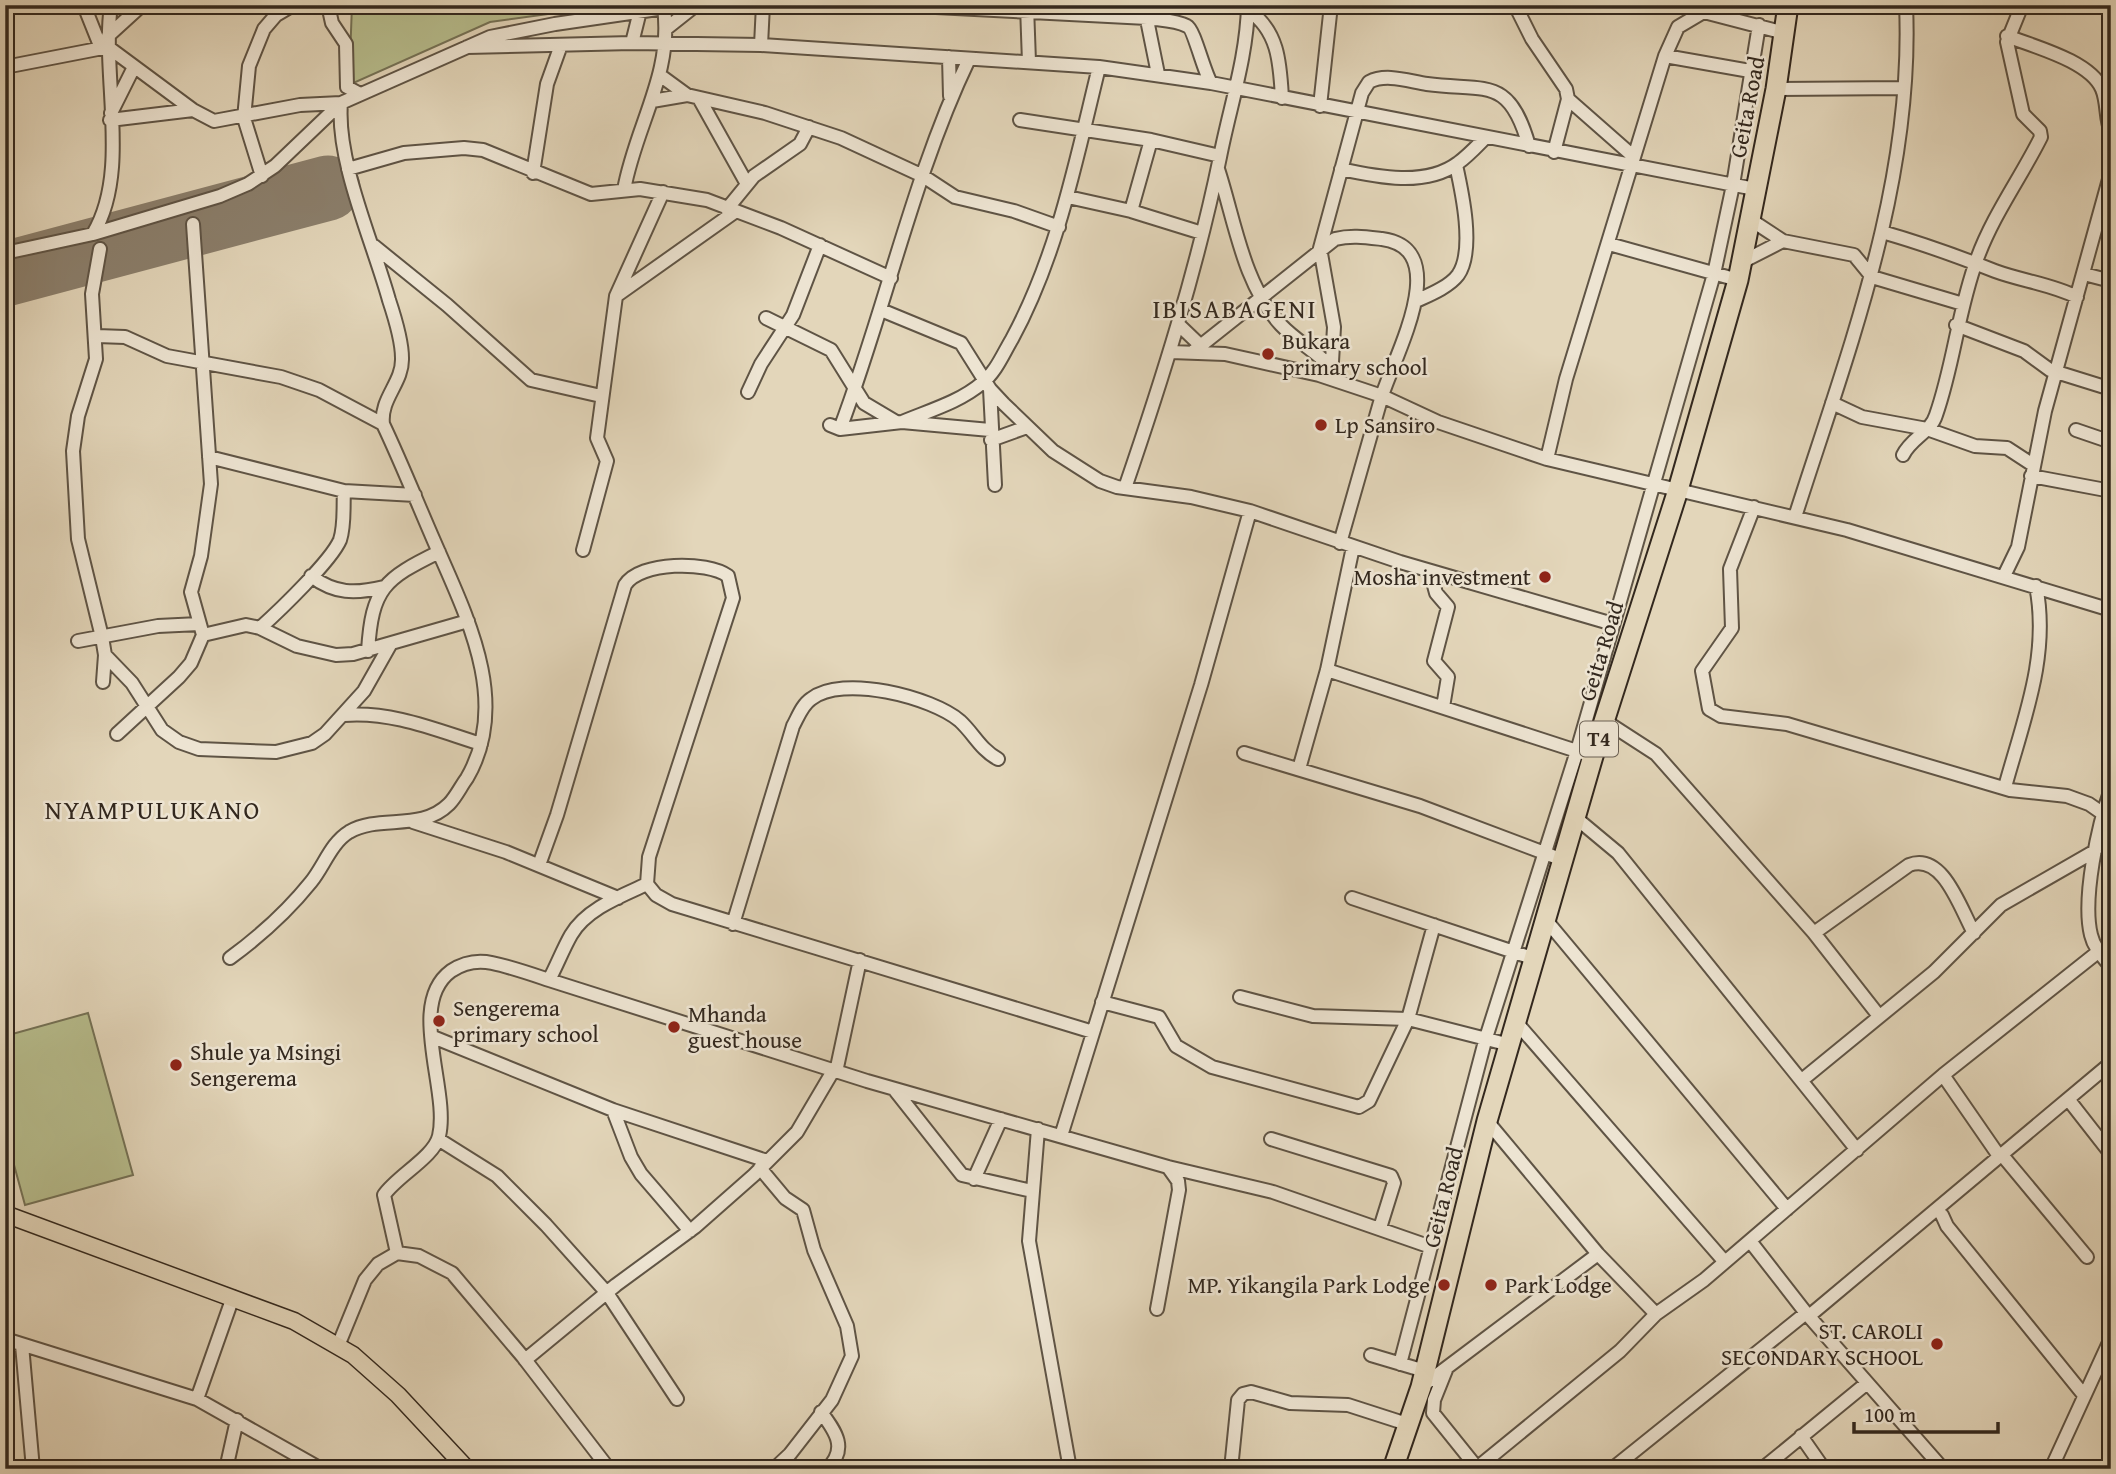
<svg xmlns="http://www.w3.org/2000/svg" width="2116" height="1474" viewBox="0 0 2116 1474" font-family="'Gentium Book Plus',serif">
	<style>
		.green { fill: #b7bd8d; stroke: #757256; stroke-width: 2 }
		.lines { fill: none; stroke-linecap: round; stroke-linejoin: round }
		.runway { stroke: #8b7f6c; stroke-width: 65 }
		.minor-casing { stroke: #5f5445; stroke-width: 16 }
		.major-casing { stroke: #33281e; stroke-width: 19 }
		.highway-casing { stroke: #33281e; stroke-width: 23 }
		.minor { stroke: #ede4d2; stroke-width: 12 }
		.major { stroke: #e3d6ba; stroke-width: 16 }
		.highway { stroke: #e3d6ba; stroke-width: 19 }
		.poi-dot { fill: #8f2418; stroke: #ede4d2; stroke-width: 2.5 }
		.labels { text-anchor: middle; stroke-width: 5; stroke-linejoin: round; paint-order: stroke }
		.shield { fill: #ede4d2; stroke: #6b6054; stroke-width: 2 }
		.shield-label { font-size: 21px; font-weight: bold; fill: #33281e }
		.street-label { font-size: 23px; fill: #33281e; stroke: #ede4d2 }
		.poi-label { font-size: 23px; fill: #33281e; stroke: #ede4d2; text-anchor: start }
		.quarter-label { font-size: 26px; letter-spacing: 2px; fill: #33281e; stroke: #ede4d2 }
	</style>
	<rect width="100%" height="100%" fill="#e3d6ba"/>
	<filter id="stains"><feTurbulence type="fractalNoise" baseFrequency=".00286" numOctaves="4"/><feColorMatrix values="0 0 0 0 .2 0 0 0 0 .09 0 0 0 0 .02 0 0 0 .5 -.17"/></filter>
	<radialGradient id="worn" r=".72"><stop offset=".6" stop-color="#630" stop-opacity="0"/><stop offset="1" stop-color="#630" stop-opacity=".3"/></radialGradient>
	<!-- green -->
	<path class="green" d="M 352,5 L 614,5 L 490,22 L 349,85 Z
		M 88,1013 L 133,1175 L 25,1205 L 5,1132 L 5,1036 Z"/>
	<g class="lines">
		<!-- runway -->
		<path class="runway" d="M 5,274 L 328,188"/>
		<defs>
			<path id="minor" d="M 328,5 L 332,23 L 346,44 L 347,87 L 360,94
				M 897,5 L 1147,18 C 1159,20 1176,20 1187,26 C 1194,29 1204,72 1211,83
				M 1144,5 L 1158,74
				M 1515,5 L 1532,39 L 1566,89 L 1568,99 L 1554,152
				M 1677,5 L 1785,33
				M 1027,6 L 1029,62
				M 85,8 L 101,48
				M 1248,10 C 1279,31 1280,64 1282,98
				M 667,28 L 696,5
				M 108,36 L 142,5
				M 2007,36 C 2035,47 2090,61 2102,89 C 2108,103 2105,119 2111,132
				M 632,43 L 640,11
				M 761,45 L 763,5
				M 467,47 L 632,43 L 761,45 L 1099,67 L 1211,83 L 1755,189
				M 1665,56 L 1750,71
				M 949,57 L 950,96
				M 5,67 L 108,47 L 193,110 L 214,121 L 300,105 L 341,103 C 336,161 373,242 389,300 C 395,318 402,340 402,358 C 403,383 380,398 383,424 C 401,462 417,502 434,541 C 465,613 512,701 467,778 C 461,786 456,797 449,804 C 421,832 380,814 349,832 C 331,843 324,866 311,882 C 287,912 260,936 230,958
				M 661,76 L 687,95 L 765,113 L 841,138 L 923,176 L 955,197 L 1014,211 L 1059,227
				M 1776,89 L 1904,88
				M 1568,99 L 1634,157
				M 700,100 L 747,184
				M 652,101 L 687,95
				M 1320,106 L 1331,5
				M 111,113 L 134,67
				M 110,120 L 193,110
				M 1020,120 L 1151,140 L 1220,156
				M 348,169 L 404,153 L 464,148 L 483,150 L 591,194 L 640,189 L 707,200 L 781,228 L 891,278
				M 1218,169 C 1235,221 1243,284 1281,325 C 1297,342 1319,353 1335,371
				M 1341,169 C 1377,177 1426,187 1458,163 C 1468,156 1477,146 1486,137
				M 533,173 L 547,84 L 561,45
				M 262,176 L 244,118 L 249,66 L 264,29 L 276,15 L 293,5
				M 624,190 C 635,127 673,74 664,8
				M 1068,197 L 1131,211 L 1202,233
				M 727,209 L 754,176 L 800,144 L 809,127
				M 1131,211 L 1151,140
				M 1751,220 L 1783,241 L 1854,255 L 1872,277 L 1963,304
				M 1882,232 C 1921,243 1957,256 1995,271 C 2022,281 2051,284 2077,297
				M 93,234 C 131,171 101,76 111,5
				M 1609,244 L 1738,280
				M 374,246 L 447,305 L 531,380 L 601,396
				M 100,249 L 92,294 L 96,359 L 78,416 L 73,451 L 78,539 L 102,637 L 105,655 L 103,682
				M 5,253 L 93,234 L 220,196 L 248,184 L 275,166 L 341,103 L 490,37 L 555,24 L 685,5
				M 1742,262 L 1783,241
				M 2084,274 L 2111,281
				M 616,296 L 736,211
				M 1416,301 C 1429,295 1449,287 1458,275 C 1475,251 1462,192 1456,165
				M 881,310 L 961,343 L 990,389 L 1004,404 L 1053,451 L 1100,481 L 1117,487 L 1191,497 L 1250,511 L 1400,562 L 1613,624
				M 766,318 L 831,350 L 864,403 L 896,422
				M 1178,324 L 1201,346
				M 1956,325 L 2024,351 L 2050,370 L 2111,389
				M 97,336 L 125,337 L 167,356 L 281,377 L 319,390 L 383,424
				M 1194,351 L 1335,239 C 1351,235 1365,237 1382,239 C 1456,249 1392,360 1381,399 C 1367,447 1354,495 1340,543
				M 1171,352 L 1225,354 L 1319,375 L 1382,396 L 1438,422 L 1547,459 L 1847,530 L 2111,610
				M 1331,379 L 1334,327 L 1320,248 L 1362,93 L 1369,82 C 1386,73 1408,81 1427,84 C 1486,92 1509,75 1529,146
				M 990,389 L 995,485
				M 748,392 L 761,364 L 793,315 L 820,245
				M 1832,403 L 1862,417 L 1927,429 L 1975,446 L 2007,448 L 2033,465
				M 902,422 C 928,411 960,402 982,383 C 996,372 1003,354 1012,339 C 1058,254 1076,160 1099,67
				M 830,425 L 840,429 L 902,422 L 990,430
				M 840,429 C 886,307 913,176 969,59
				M 2076,430 L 2111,442
				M 991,440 L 1027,427
				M 1903,455 C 1911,438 1931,432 1936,415 C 1954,364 1958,310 1977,259 C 1993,215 2020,179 2041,137 L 2040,131 L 2023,114 L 2007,42 L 2022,5
				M 209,457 L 344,491 L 415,495
				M 1547,459 L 1566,379 L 1665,56 L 1678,27 L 1705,11
				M 2031,476 L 2111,491
				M 1125,488 C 1162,380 1197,269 1220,157 C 1230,106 1247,57 1248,5
				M 1754,507 L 1730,569 L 1732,628 L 1702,671 L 1709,709 L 1721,716 L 1787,724 L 2010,790 L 2067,796 L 2089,804 L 2102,813
				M 1795,517 C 1848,351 1914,182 1906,5
				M 583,550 L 607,461 L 597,438 L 616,296 L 663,192
				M 1430,571 L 1436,593 L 1448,607 L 1434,661 L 1448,677 L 1443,707
				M 311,576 C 335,594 355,594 384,587
				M 2004,576 L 2018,547 L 2045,411 L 2111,172
				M 260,628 C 279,611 331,561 340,540 C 345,525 343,507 344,491
				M 203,635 L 246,625 L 260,628 L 297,646 L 336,655 L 353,654 L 468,621
				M 78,641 L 158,626 L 199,624
				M 368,651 C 372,588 384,579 439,552
				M 105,655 L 132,683 L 162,730 L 179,742 L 199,749 L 276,752 L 312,743 L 325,734 L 364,691 L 390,645
				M 1327,670 L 1583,753
				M 344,715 C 392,711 436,730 481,744
				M 1605,721 L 1656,754 L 1814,933 L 1879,1016
				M 117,734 L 179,677 L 191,663 L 203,635 L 191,592 L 201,556 L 211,484 L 193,224
				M 1244,753 L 1420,806 L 1563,860
				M 1299,769 L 1327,670 L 1353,547
				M 2005,787 C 2023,721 2050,656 2036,586
				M 2111,789 C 2098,825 2082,899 2091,935 C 2094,948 2103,957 2111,967
				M 1576,818 L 1618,853 L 1857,1150
				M 413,822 L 506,852 L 618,898
				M 539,865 L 557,815 L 625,585 C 640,561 707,561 728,576 L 733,598 L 649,857 L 647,884 L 656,895 L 672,904 L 1093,1032
				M 1352,898 L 1535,959
				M 1546,920 L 1787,1209
				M 733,924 L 793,726 C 798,717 802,705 811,699 C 842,674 932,697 960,721 C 974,734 981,750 998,759
				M 1814,933 L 1909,865 C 1943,852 1960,908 1974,933
				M 549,980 C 557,965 563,949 571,935 C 586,909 621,896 647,884
				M 1240,997 L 1313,1016 L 1408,1019 L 1510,1045
				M 1102,1002 L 1159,1017 L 1176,1046 L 1212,1067 L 1359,1107 L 1369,1101 L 1408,1019 L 1434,925
				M 1516,1022 L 1724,1261
				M 433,1037 L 613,1110 L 767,1161
				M 836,1072 L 860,960
				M 1943,1075 L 1999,1156
				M 1802,1080 L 1934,972 L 2001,905 L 2095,851
				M 894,1089 L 962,1175 L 1032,1191
				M 2068,1099 L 2111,1154
				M 613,1110 L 631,1157 L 641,1174 L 690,1231
				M 1487,1121 L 1598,1254 L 1656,1314
				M 1038,1129 L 1029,1241 L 1070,1469
				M 1061,1136 L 1201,685 L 1250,511
				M 438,1139 L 497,1176 L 546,1225 L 607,1293 L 677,1399
				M 1271,1139 L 1391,1176 L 1394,1183 L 1380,1228
				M 2002,1155 L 2087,1257
				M 760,1168 L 785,1198 L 803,1210 L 814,1250 L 847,1326 L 852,1356 L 832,1400 L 790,1454 L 774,1469
				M 974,1179 L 1001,1119
				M 1942,1215 L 1947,1226 L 2083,1394
				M 1750,1241 L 1806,1313 L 1943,1469
				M 397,1253 L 384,1195 C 397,1176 434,1157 439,1136 C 450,1090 406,1004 451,971 C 463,963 478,960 492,963 C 511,967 531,974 549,980 L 867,1081 L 1168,1167 L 1273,1192 L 1431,1247
				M 1157,1309 L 1179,1190 L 1178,1181 L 1168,1167
				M 1809,1316 L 2111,1063
				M 5,1339 L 197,1399 L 321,1469
				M 22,1345 L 33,1469
				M 338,1346 L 365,1280 L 378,1264 L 397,1253 L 419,1256 L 452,1273 L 523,1357 L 609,1469
				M 1371,1355 L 1425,1371
				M 525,1360 L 616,1285 L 695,1227 L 754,1175 L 797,1132 L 833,1071
				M 1400,1364 L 1485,1041 L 1577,751 L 1714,274 L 1733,185 L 1759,25
				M 1446,1370 L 1434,1400 L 1433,1413 L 1478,1469
				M 1421,1387 L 1598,1254
				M 197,1399 L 233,1297
				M 821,1412 C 836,1432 848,1449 827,1469
				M 1801,1436 L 1824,1469
				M 1477,1468 L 1620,1351 L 1656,1314 L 1704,1280 L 1943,1075 L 2098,952
				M 226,1469 L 237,1420
				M 1231,1469 L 1238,1400 L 1243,1394 L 1251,1392 L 1290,1403 L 1348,1405 L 1407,1424
				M 1612,1469 L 1806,1313
				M 1762,1469 L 1867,1383
				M 2051,1469 L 2111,1338"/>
			<path id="major" d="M 5,1214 L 294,1321 L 353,1355 L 398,1395 L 467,1469"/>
			<path id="highway" d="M 1393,1469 L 1421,1387 L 1487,1121 L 1593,756 L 1678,490 L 1738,280 L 1776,89 L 1788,5"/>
		</defs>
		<!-- minor casing -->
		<use href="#minor" class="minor-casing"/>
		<!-- major casing -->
		<use href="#major" class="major-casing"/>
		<!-- highway casing -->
		<use href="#highway" class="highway-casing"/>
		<!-- minor -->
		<use href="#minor" class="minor"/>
		<!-- major -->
		<use href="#major" class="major"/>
		<!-- highway -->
		<use href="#highway" class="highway"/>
	</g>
	<!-- markers -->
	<g class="poi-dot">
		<circle cx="1268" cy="354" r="7"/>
		<circle cx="1321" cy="425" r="7"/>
		<circle cx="1545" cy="577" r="7"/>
		<circle cx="439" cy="1021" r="7"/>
		<circle cx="674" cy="1027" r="7"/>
		<circle cx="176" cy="1065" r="7"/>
		<circle cx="1444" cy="1285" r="7"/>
		<circle cx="1491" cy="1285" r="7"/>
		<circle cx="1937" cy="1344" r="7"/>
	</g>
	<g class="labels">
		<!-- shield labels -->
		<rect class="shield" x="1580" y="721.5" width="38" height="35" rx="5"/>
		<g class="shield-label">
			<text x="1599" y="746">T4</text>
		</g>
		<!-- street labels -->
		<g class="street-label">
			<text transform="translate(1747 107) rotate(-79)" y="8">Geita Road</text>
			<text transform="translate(1601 651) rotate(-73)" y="8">Geita Road</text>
			<text transform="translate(1443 1197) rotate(-76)" y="8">Geita Road</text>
		</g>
		<!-- poi labels -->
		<g class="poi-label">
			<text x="1282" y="349">Bukara<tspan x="1282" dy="26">primary school</tspan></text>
			<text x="1335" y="433">Lp Sansiro</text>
			<text x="1531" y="585" text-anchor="end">Mosha investment</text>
			<text x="453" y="1016">Sengerema<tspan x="453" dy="26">primary school</tspan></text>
			<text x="688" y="1022">Mhanda<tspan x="688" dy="26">guest house</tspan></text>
			<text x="190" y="1060">Shule ya Msingi<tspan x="190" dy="26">Sengerema</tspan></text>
			<text x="1430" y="1293" text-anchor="end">MP. Yikangila Park Lodge</text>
			<text x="1505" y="1293">Park Lodge</text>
			<text x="1923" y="1339" text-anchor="end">ST. CAROLI<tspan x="1923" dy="26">SECONDARY SCHOOL</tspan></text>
		</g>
		<!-- quarter labels -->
		<g class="quarter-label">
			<text x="1235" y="318">IBISABAGENI</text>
			<text x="153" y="819">NYAMPULUKANO</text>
		</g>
	</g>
	<!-- margin -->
	<rect width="2116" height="1474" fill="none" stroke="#e3d6ba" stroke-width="28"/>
	<rect x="7" y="7" width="2102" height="1460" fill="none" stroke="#33281e" stroke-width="3.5"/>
	<rect x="14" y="14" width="2088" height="1446" fill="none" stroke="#33281e" stroke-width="2"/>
	<!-- scale -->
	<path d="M1854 1422v10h144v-10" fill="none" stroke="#33281e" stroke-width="3.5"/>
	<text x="1864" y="1422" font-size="21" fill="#33281e" stroke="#ede4d2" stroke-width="5" paint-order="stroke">100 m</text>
	<rect width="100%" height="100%" filter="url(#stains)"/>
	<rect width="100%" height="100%" fill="url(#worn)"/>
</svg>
